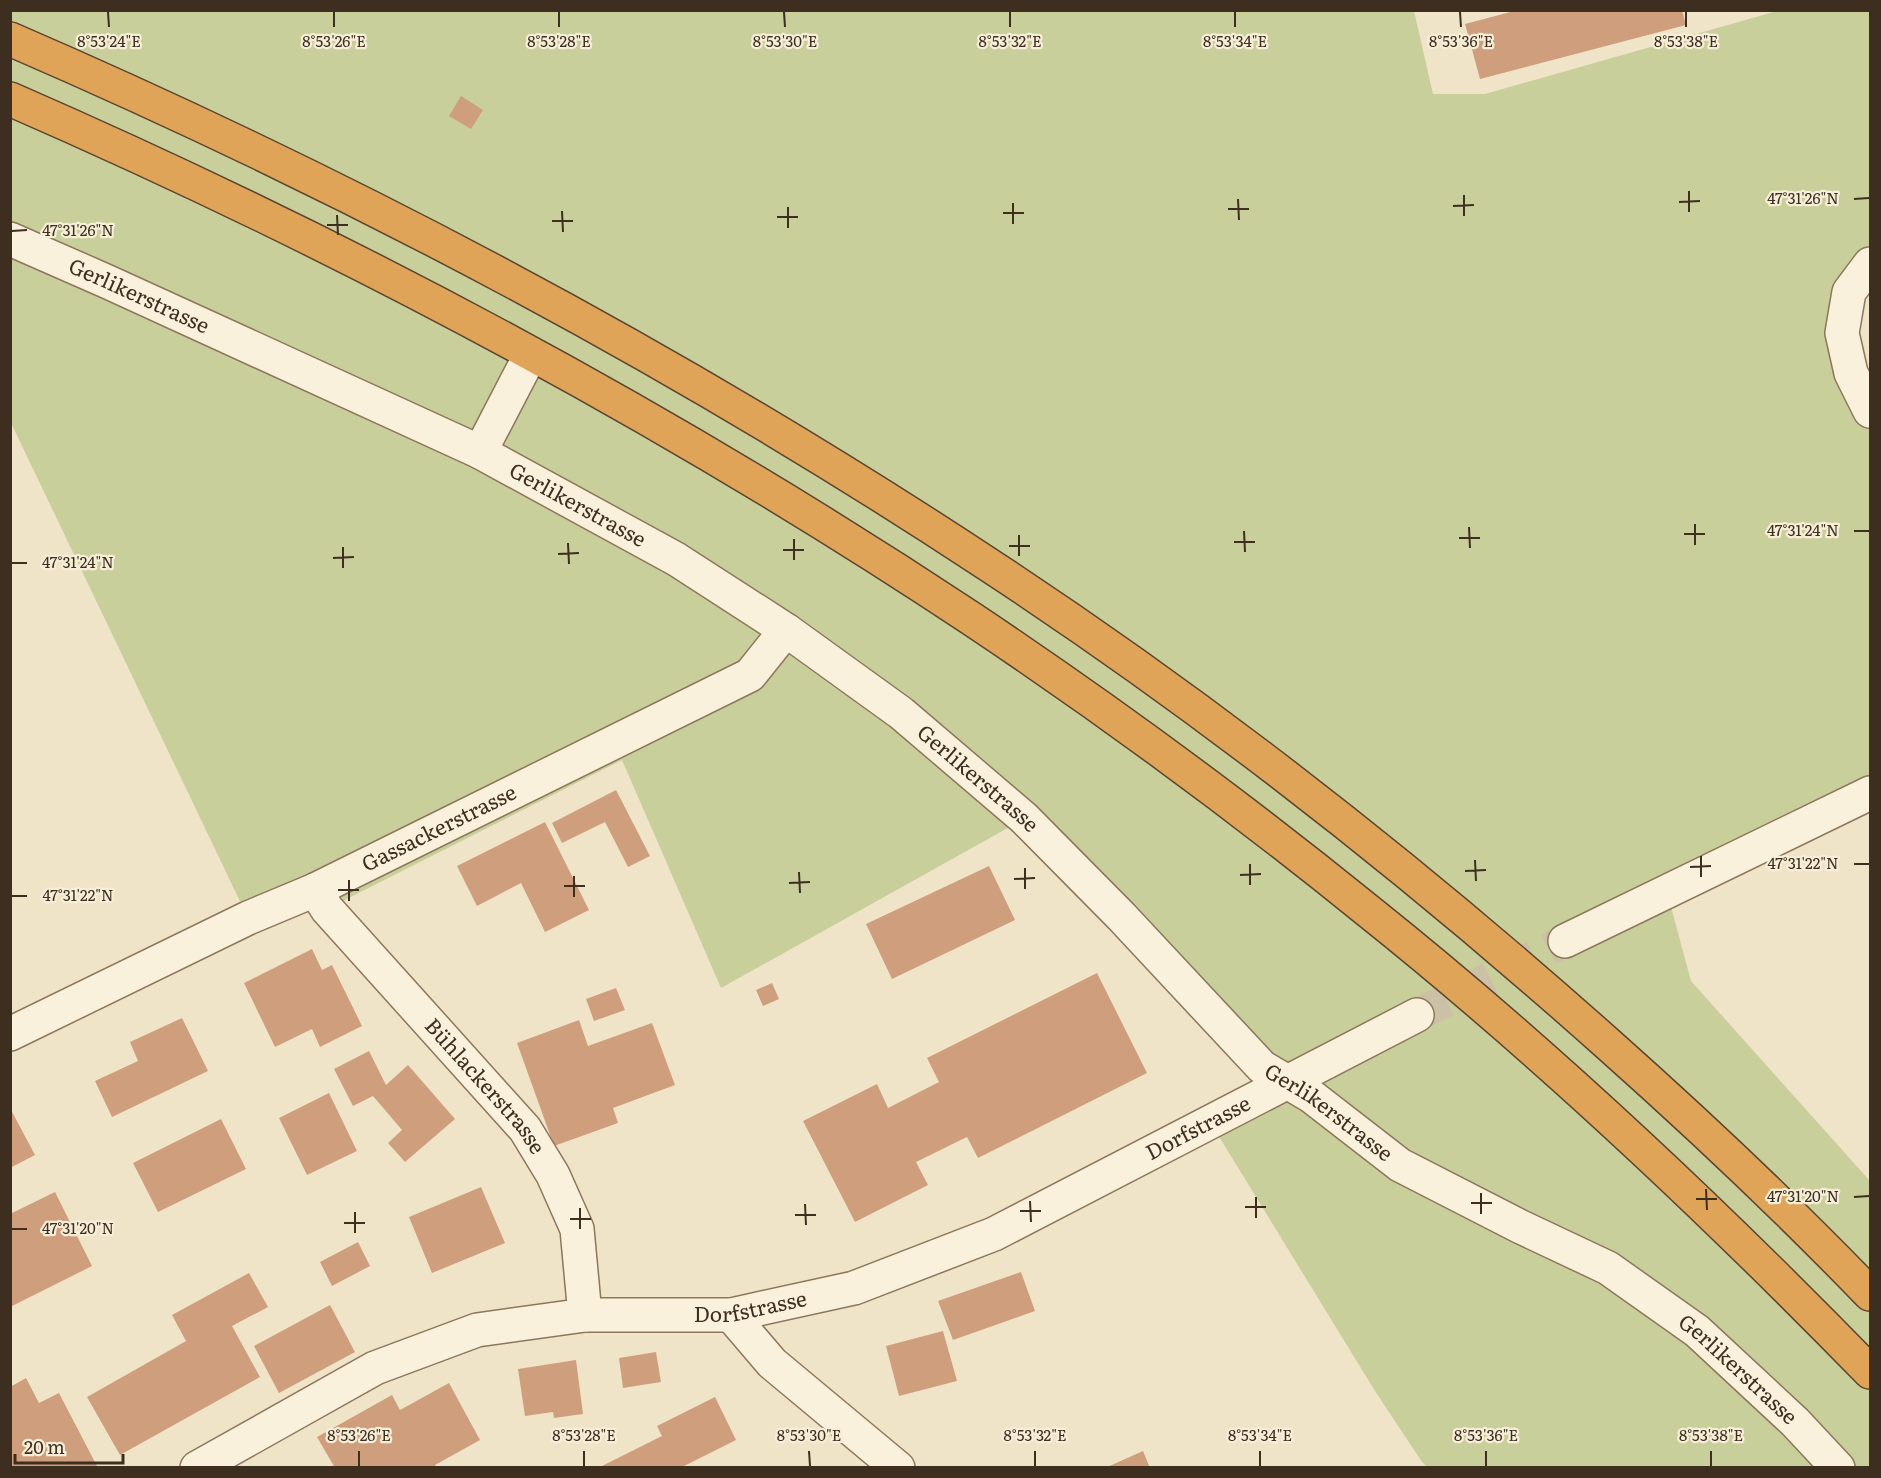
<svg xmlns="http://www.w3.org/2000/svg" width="1881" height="1478" viewBox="0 0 1881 1478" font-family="Literata,serif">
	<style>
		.green { fill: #c9cf9b }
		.building { fill: #cf9f7d }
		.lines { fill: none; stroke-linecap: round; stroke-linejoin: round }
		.minor-tunnel { stroke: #ccc0a6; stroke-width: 33; stroke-dasharray: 33 16; stroke-linecap: butt }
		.minor-casing { stroke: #8d765c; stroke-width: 36 }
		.highway-casing { stroke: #5b4430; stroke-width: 36 }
		.minor { stroke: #faf1dc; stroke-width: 33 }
		.highway { stroke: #e0a458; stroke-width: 33 }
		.ticks { fill: none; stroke: #3d2e20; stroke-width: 2 }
		.labels { text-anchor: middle; stroke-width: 4.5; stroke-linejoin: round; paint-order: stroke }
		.street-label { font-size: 21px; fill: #3d2e20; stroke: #f7eed8 }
		.ticks-label { font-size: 15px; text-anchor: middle; fill: #3d2e20; stroke: #f7eed8; stroke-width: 4.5; stroke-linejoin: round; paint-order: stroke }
	</style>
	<rect width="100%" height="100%" fill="#f0e4c8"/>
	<!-- green -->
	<path class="green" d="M 11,11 L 1414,11 L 1433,94 L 1485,94 L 1777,11 L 1870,11 L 1870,264 L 1849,292 L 1870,411 L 1870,793 L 1667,892 L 1691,981 L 1870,1181 L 1870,1467 L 1427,1467 L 1422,1462 L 1375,1391 L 1210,1122 L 1288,1083 L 1024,819 L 721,988 L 622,760 L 327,909 L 248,918 L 11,423 Z"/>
	<!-- building -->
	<path class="building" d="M 1518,10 L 1682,10 L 1686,25 L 1480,79 L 1465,24 Z
		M 461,96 L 483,110 L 471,129 L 449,116 Z
		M 616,790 L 650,856 L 628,867 L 605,822 L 562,843 L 552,823 Z
		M 545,822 L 589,910 L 545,932 L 521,883 L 477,906 L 457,866 Z
		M 989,866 L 1015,920 L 892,979 L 866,924 Z
		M 312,949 L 322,970 L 332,965 L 362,1026 L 320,1047 L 312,1029 L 275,1047 L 244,983 Z
		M 1097,973 L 1147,1073 L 978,1158 L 967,1137 L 916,1162 L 928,1185 L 855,1222 L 803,1121 L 877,1084 L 888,1108 L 939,1082 L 927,1058 Z
		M 772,983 L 779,999 L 763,1006 L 756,990 Z
		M 616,988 L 625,1010 L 594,1021 L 586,999 Z
		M 182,1018 L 208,1071 L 112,1117 L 95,1081 L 138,1061 L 130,1042 Z
		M 579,1020 L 588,1046 L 652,1023 L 675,1085 L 613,1108 L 618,1123 L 554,1146 L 517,1043 Z
		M 369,1051 L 386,1085 L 408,1065 L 455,1119 L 405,1162 L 388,1143 L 402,1130 L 373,1096 L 353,1106 L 334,1069 Z
		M 329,1093 L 357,1151 L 307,1175 L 279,1118 Z
		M 10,1108 L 35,1155 L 10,1168 Z
		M 221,1119 L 246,1169 L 158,1212 L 133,1163 Z
		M 481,1187 L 505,1243 L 432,1273 L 409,1217 Z
		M 55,1192 L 92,1266 L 10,1307 L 10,1214 Z
		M 358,1242 L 370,1266 L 332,1286 L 320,1262 Z
		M 1021,1272 L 1035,1311 L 953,1340 L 938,1301 Z
		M 249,1273 L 268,1307 L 232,1326 L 260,1377 L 120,1455 L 87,1397 L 186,1341 L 172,1315 Z
		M 330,1305 L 355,1352 L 279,1393 L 254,1346 Z
		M 943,1331 L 957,1381 L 899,1396 L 886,1346 Z
		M 656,1352 L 661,1382 L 623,1388 L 619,1358 Z
		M 576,1360 L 583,1414 L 554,1418 L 553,1412 L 525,1416 L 518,1369 Z
		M 26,1378 L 39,1403 L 59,1393 L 98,1468 L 10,1468 L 10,1387 Z
		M 449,1383 L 480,1440 L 435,1465 L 437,1468 L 335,1468 L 317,1437 L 392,1395 L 400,1410 Z
		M 715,1397 L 736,1440 L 680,1468 L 598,1468 L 662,1436 L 657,1426 Z
		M 1143,1451 L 1150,1468 L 1105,1468 Z"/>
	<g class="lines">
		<!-- minor-tunnel -->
		<path class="minor-tunnel" d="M 1417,1015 L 1565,941"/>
		<defs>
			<g id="minor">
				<path id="s1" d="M 10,239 L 108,282 L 480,452 L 676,559 L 786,630 L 901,713 L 1024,818 L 1121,916 L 1262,1067 L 1311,1096 L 1400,1165 L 1521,1227 L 1608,1268 L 1697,1331 L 1795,1422 L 1838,1468"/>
				<path d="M 1870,264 L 1849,292 L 1842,333 L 1851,373 L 1870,411"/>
				<path d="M 480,452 L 531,354"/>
				<path id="s2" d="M 315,890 L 327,909 L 525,1129 L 553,1175 L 577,1229 L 585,1315"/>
				<path d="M 1565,941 L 1870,793"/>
				<path id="s3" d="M 10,1034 L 248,918 L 315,890 L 750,675 L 786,630"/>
				<path d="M 731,1315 L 772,1363 L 898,1468"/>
				<path id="s4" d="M 197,1468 L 375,1368 L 477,1330 L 585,1315 L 731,1315 L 854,1288 L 994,1234 L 1417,1015"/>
			</g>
			<path id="highway" d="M 10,39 C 350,186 680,361 989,565 C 1207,708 1413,870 1608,1044 C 1698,1124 1786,1207 1870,1294
				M 10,99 C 345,245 669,418 972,619 C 1108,710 1240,807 1367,910 C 1545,1052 1711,1209 1870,1372"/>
		</defs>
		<!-- minor casing -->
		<use href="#minor" class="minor-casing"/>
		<!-- highway casing -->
		<use href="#highway" class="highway-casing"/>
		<!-- minor -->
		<use href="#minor" class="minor"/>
		<!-- highway -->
		<use href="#highway" class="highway"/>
	</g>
	<!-- ticks -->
	<path class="ticks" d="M 108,12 L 109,27M 334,12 L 334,27M 559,12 L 559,27M 784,12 L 785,27M 1010,12 L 1010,27M 1235,12 L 1235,27M 1460,12 L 1461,27M 1686,12 L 1686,27M 1689,191 L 1689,212M 1464,195 L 1464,216M 1238,199 L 1239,220M 1854,199 L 1869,198M 1679,202 L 1700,201M 1013,203 L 1013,224M 1453,206 L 1474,205M 788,207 L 788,228M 1228,209 L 1249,209M 562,211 L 563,232M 1003,213 L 1024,213M 337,215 L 338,235M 777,217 L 798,217M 552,221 L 573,221M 327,225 L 348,225M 12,231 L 27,230M 1695,524 L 1695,545M 1469,527 L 1470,548M 1244,531 L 1245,552M 1854,531 L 1869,531M 1684,534 L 1705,534M 1019,535 L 1019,556M 1459,538 L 1480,538M 794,539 L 794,560M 1234,542 L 1255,542M 568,543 L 569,564M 1009,546 L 1030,546M 343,547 L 343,568M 783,550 L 804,550M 558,554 L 579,553M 333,558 L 354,557M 12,563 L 27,563M 1701,856 L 1701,877M 1475,860 L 1476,881M 1250,864 L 1250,885M 1854,864 L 1869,864M 1690,867 L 1711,866M 1025,868 L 1025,889M 1465,871 L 1486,870M 799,872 L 800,893M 1240,875 L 1261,874M 574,876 L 574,897M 1014,879 L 1035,878M 349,880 L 349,901M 789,883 L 810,882M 564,886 L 585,886M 338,890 L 359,890M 12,896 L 27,896M 1706,1189 L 1707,1210M 1481,1193 L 1481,1214M 1256,1197 L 1256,1218M 1854,1197 L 1869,1196M 1696,1199 L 1717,1199M 1030,1201 L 1031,1222M 1471,1203 L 1492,1203M 805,1204 L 806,1225M 1245,1207 L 1266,1207M 580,1208 L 580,1229M 1020,1211 L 1041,1211M 355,1212 L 355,1233M 795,1215 L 816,1215M 570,1219 L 591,1219M 344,1223 L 365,1223M 12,1229 L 27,1229M 359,1451 L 359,1466M 584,1451 L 584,1466M 809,1451 L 810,1466M 1035,1451 L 1035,1466M 1260,1451 L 1260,1466M 1486,1451 L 1486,1466M 1711,1451 L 1711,1466"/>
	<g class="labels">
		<!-- street labels -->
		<g class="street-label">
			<text dy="7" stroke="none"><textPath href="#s1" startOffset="141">Gerlikerstrasse</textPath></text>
			<text dy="7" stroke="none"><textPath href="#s1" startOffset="627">Gerlikerstrasse</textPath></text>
			<text dy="7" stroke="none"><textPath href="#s1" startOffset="1113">Gerlikerstrasse</textPath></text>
			<text dy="7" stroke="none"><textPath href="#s3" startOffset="476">Gassackerstrasse</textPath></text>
			<text dy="7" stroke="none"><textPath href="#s2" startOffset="260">Bühlackerstrasse</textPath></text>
			<text dy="7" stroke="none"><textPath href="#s1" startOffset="1599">Gerlikerstrasse</textPath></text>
			<text dy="7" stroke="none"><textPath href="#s4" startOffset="1074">Dorfstrasse</textPath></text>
			<text dy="7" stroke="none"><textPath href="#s4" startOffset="588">Dorfstrasse</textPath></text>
			<text dy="7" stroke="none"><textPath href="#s1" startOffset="2085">Gerlikerstrasse</textPath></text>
		</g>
	</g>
	<g class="ticks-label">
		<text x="109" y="47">8°53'24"E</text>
		<text x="334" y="47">8°53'26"E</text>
		<text x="559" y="47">8°53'28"E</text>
		<text x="785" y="47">8°53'30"E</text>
		<text x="1010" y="47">8°53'32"E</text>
		<text x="1235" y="47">8°53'34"E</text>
		<text x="1461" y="47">8°53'36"E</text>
		<text x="1686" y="47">8°53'38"E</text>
		<text x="1803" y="204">47°31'26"N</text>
		<text x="78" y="236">47°31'26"N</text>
		<text x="1803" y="536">47°31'24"N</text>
		<text x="78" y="568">47°31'24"N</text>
		<text x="1803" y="869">47°31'22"N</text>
		<text x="78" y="901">47°31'22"N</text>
		<text x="1803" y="1202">47°31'20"N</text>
		<text x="78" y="1234">47°31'20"N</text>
		<text x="359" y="1441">8°53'26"E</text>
		<text x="584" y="1441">8°53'28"E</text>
		<text x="809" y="1441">8°53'30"E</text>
		<text x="1035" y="1441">8°53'32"E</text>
		<text x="1260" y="1441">8°53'34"E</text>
		<text x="1486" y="1441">8°53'36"E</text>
		<text x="1711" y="1441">8°53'38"E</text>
	</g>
	<!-- border -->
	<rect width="1881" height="1478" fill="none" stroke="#3d2e20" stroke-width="24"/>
	<!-- scale -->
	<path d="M15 1454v9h108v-9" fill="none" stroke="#3d2e20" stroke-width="3"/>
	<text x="24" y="1454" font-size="18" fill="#3d2e20" stroke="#f7eed8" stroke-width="4.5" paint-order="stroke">20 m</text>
</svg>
